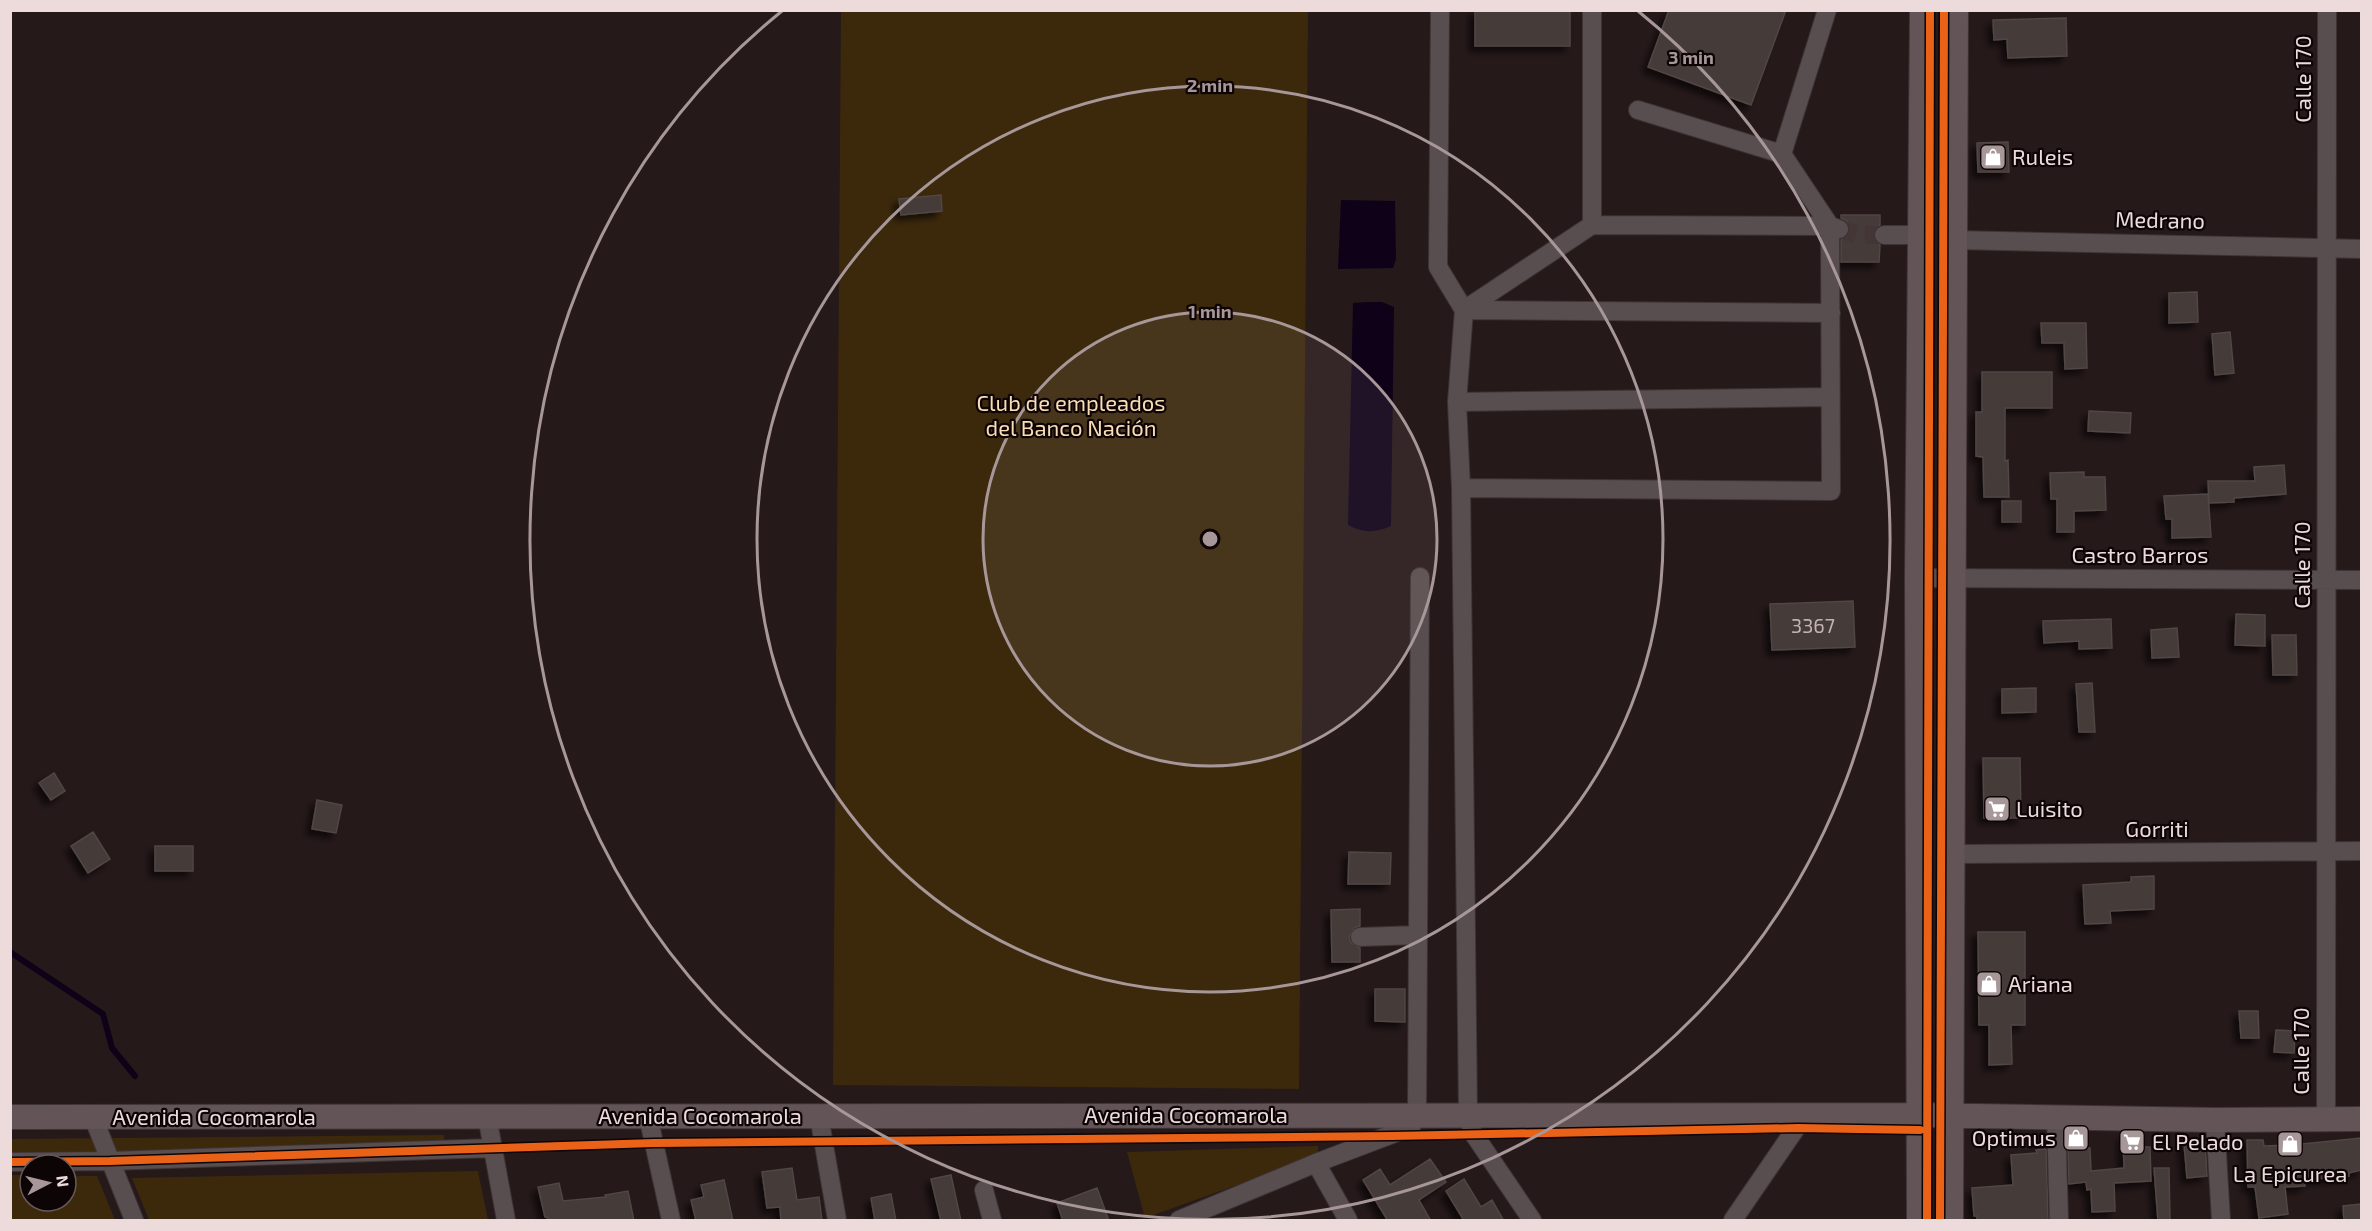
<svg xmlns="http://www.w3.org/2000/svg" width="2372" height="1231" viewBox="0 0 2372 1231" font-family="'Exo 2',sans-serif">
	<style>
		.green { fill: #3c290c }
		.water { fill: #0f0218 }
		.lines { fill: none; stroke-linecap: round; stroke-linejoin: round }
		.stream { stroke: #0f0218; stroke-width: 6 }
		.building { fill: #453a38; stroke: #514645; stroke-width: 1.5; filter: url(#shadow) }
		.minor-tunnel { stroke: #443637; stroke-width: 18; stroke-dasharray: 18 9; stroke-linecap: butt }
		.minor-casing { stroke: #3e3435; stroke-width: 20 }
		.major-casing { stroke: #3e3435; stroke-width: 26 }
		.minor { stroke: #594e4f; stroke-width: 18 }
		.major { stroke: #625457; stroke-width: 24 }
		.cycleway-casing { stroke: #0d0405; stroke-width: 11 }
		.cycleway { stroke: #ea6118; stroke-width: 8 }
		.ring { fill: none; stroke: #a79798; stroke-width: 3 }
		.labels { text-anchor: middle; stroke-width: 4.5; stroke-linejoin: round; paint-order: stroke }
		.number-label { font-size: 20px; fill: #c3b3b3 }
		.street-label { font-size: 22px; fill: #eddbdc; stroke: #0d0405 }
		.poi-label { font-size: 22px; fill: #eddbdc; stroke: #0d0405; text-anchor: start }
		.park-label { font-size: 22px; fill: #faddb5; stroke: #0d0405 }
		.centre { fill: #a79798; stroke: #0d0405; stroke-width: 3 }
		.ring-label { font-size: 18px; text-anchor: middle; font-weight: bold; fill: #a79798; stroke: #0d0405; stroke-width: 4.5; stroke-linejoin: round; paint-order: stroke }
	</style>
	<defs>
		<filter id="shadow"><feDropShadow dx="-5.5" dy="5.5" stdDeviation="3" flood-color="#0009"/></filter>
	</defs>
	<rect width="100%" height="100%" fill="#26191a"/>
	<!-- green -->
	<path class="green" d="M 841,11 L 1308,11 L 1299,1089 L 833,1085 Z
		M 444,1135 L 444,1148 L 11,1152 L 10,1139 Z
		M 1318,1146 L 1318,1156 L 1145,1218 L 1127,1152 Z
		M 478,1171 L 488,1220 L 149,1220 L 132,1178 Z
		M 11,1175 L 30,1175 L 30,1201 L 66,1201 L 66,1176 L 97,1176 L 115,1220 L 11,1220 Z"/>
	<!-- water -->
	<path class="water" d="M 1341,200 L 1395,201 L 1396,259 L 1393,268 L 1338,269 Z
		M 1367,302 L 1382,302 L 1394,307 L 1391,526 C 1376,533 1362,533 1348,525 L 1353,303 Z"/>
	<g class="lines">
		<!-- stream -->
		<path class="stream" d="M 10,952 L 103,1014 L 112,1048 L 135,1076"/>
	</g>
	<!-- building -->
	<path class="building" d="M 1475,10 L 1570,10 L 1570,46 L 1475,46 Z
		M 1669,10 L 1786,10 L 1751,105 L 1648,67 Z
		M 2066,18 L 2067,56 L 2008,58 L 2007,39 L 1994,40 L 1993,20 Z
		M 2008,142 L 2009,172 L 1978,172 L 1977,143 Z
		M 941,195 L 942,211 L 901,215 L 899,199 Z
		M 1841,215 L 1880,215 L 1880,225 L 1875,229 L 1873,234 L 1875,241 L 1880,245 L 1879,262 L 1841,262 L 1841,240 L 1847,237 L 1850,227 L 1847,221 L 1841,218 Z
		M 2197,292 L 2198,322 L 2169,323 L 2169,293 Z
		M 2041,323 L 2086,323 L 2087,368 L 2065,369 L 2064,343 L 2042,343 Z
		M 2230,332 L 2234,373 L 2215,375 L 2212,334 Z
		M 1982,372 L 2052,372 L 2052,408 L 2005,408 L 2005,461 L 2008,460 L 2009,497 L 1984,497 L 1983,457 L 1976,456 L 1976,412 L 1982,412 Z
		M 2089,411 L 2131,413 L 2130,433 L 2088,431 Z
		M 2284,465 L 2286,494 L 2234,498 L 2234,502 L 2209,503 L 2208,481 L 2255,481 L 2254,467 Z
		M 2084,472 L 2084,477 L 2105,477 L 2106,510 L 2074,511 L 2074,532 L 2057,532 L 2057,499 L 2051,499 L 2050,473 Z
		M 2208,494 L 2211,537 L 2172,538 L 2172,519 L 2166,519 L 2164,496 Z
		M 2002,501 L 2021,501 L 2021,522 L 2002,522 Z
		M 1853,601 L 1855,647 L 1772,650 L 1770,604 Z
		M 2236,614 L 2265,615 L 2265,646 L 2235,645 Z
		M 2111,619 L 2112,648 L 2079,649 L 2079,641 L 2044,643 L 2043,621 Z
		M 2177,628 L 2179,657 L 2152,658 L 2151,630 Z
		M 2272,635 L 2296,635 L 2297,675 L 2273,675 Z
		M 2092,683 L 2095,732 L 2079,732 L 2076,684 Z
		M 2036,688 L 2036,712 L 2002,713 L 2002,689 Z
		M 1983,758 L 2020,758 L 2021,818 L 1984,818 Z
		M 54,773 L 65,791 L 51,800 L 39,783 Z
		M 317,800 L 342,805 L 336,833 L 312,829 Z
		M 93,832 L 110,859 L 88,873 L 71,846 Z
		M 155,846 L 193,846 L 193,871 L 155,871 Z
		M 1349,852 L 1391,853 L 1390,884 L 1348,884 Z
		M 2154,876 L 2154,909 L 2110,911 L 2111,923 L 2085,924 L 2083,885 L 2131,882 L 2131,877 Z
		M 1360,909 L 1360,926 L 1354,928 L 1349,937 L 1351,943 L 1360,948 L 1360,962 L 1332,962 L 1331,910 Z
		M 1978,932 L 2025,932 L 2025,1025 L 2011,1025 L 2012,1064 L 1989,1065 L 1989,1025 L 1979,1025 Z
		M 1375,989 L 1405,989 L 1405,1022 L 1375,1021 Z
		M 2239,1011 L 2258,1011 L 2259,1038 L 2241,1038 Z
		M 2276,1030 L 2295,1031 L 2294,1053 L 2274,1052 Z
		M 2140,1133 L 2141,1147 L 2150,1147 L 2151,1181 L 2114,1183 L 2115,1211 L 2092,1212 L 2091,1189 L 2087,1190 L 2086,1182 L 2069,1184 L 2068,1149 L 2090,1148 L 2091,1171 L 2124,1168 L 2123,1135 Z
		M 2361,1138 L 2361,1170 L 2349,1173 L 2349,1176 L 2304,1180 L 2305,1186 L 2285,1187 L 2288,1214 L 2259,1218 L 2255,1187 L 2248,1187 L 2247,1140 L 2263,1140 L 2264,1146 L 2292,1145 Z
		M 2205,1142 L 2207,1176 L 2187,1178 L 2184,1144 Z
		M 2046,1149 L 2048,1221 L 1977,1221 L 1977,1216 L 1974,1216 L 1972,1188 L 2013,1185 L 2011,1155 L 2037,1153 L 2036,1150 Z
		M 1430,1159 L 1446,1182 L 1419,1200 L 1431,1221 L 1388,1221 L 1363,1180 L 1380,1169 L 1390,1185 Z
		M 792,1168 L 797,1200 L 819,1197 L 822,1221 L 781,1221 L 780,1207 L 767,1208 L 762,1172 Z
		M 2154,1168 L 2169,1168 L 2170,1221 L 2158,1221 Z
		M 951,1175 L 961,1221 L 941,1221 L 931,1179 Z
		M 1464,1179 L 1481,1207 L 1492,1200 L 1504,1221 L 1460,1221 L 1463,1219 L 1446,1191 Z
		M 724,1180 L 733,1221 L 696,1221 L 691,1200 L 704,1197 L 701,1185 Z
		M 559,1183 L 563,1201 L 606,1197 L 605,1195 L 628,1191 L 634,1221 L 548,1221 L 547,1217 L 545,1217 L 538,1187 Z
		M 1097,1188 L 1109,1221 L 1063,1221 L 1057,1203 Z
		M 891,1194 L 896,1221 L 875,1221 L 871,1198 Z
		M 2361,1204 L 2361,1221 L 2344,1221 L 2343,1206 Z"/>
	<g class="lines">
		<!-- minor-tunnel -->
		<path class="minor-tunnel" d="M 1839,229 L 1858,235 L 1884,235"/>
		<defs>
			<path id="minor" d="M 1440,10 L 1438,267 L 1464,310 L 1457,402 L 1461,488 L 1468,1115 L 1473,1133 L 1532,1220
				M 1782,154 L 1827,10
				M 1592,225 L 1592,10
				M 1884,235 L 1921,235
				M 1956,240 L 2362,249
				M 1464,310 L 1592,225 L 1830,226 L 1839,229
				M 1464,310 L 1831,313
				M 1457,402 L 1830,397
				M 1461,488 L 1831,491 L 1830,226 L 1782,154 L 1638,110
				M 1917,578 L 2362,580
				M 1954,854 L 2362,851
				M 1360,937 L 1418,935
				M 487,1116 L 506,1220
				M 648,1116 L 671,1220
				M 819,1116 L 837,1220
				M 93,1117 L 134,1220
				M 2056,1118 L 2059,1220
				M 2326,1119 L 2327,10
				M 2215,1120 L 2221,1220
				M 10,1162 L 110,1161 L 493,1148
				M 1316,1163 L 1348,1220
				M 984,1190 L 992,1220
				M 1179,1220 L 1316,1163 L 1411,1127 L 1417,1115 L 1420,577
				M 1733,1220 L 1805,1115"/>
			<path id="major" d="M 10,1117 L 1919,1115 L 2215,1120 L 2362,1119
				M 1919,1220 L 1917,578 L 1922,10
				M 1951,1220 L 1956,10"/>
		</defs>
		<!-- minor casing -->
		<use href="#minor" class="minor-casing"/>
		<!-- major casing -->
		<use href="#major" class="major-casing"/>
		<!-- minor -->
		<use href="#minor" class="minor"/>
		<!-- major -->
		<use href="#major" class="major"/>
		<defs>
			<path id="cycleway" d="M 10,1162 L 110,1161 L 654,1143 L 1392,1136 L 1798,1128 L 1920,1130
				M 1927,1220 L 1930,10
				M 1940,1220 L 1944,10"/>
		</defs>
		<!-- cycleway casing -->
		<use href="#cycleway" class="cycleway-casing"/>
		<!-- cycleway -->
		<use href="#cycleway" class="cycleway"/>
	</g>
	<!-- distance rings -->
	<circle cx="1210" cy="539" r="227" fill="#a79798" fill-opacity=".12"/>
	<g class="ring">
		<circle cx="1210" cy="539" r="227"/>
		<circle cx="1210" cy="539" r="453"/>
		<path d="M1638 11A680 680 0 1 1 782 11"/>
	</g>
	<!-- icons -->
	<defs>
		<symbol id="shop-square" viewBox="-11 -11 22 22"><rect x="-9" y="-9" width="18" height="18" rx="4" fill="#a79798" stroke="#0d0405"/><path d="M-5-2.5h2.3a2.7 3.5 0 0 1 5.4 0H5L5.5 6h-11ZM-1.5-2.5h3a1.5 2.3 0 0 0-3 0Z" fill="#fff"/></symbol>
		<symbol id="supermarket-square" viewBox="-11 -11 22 22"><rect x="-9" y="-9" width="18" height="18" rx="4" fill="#a79798" stroke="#0d0405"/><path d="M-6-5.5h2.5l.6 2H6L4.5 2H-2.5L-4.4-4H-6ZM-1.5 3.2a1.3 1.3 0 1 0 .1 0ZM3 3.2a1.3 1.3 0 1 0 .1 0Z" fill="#fff"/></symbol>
	</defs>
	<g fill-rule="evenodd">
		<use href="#shop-square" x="1978" y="142" width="30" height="30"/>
		<use href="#supermarket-square" x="1982" y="794" width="30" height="30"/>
		<use href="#shop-square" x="1974" y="969" width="30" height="30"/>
		<use href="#shop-square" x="2061" y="1123" width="30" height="30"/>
		<use href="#supermarket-square" x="2117" y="1127" width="30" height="30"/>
		<use href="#shop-square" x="2275" y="1129" width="30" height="30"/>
	</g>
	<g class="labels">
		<!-- number labels -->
		<g class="number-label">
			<text x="1813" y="633">3367</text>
		</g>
		<!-- street labels -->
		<g class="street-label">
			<text transform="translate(2303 79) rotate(-90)" y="8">Calle 170</text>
			<text transform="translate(2160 220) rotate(1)" y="8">Medrano</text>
			<text x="2140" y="563">Castro Barros</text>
			<text transform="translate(2302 565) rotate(-90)" y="8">Calle 170</text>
			<text x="2157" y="837">Gorriti</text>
			<text transform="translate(2301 1051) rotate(-90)" y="8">Calle 170</text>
			<text x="1186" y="1123">Avenida Cocomarola</text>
			<text x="700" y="1124">Avenida Cocomarola</text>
			<text x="214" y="1125">Avenida Cocomarola</text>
		</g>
		<!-- poi labels -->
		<g class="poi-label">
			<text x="2012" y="165">Ruleis</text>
			<text x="2016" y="817">Luisito</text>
			<text x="2008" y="992">Ariana</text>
			<text x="2056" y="1146" text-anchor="end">Optimus</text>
			<text x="2152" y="1150">El Pelado</text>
			<text x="2290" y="1182" text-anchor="middle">La Epicurea</text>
		</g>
		<!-- park labels -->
		<g class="park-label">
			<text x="1071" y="411">Club de empleados<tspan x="1071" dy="25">del Banco Nación</tspan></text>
		</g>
	</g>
	<circle cx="1210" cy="539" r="9" class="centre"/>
	<g class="ring-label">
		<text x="1691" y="64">3 min</text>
		<text x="1210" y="92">2 min</text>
		<text x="1210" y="318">1 min</text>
	</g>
	<!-- border -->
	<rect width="2372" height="1231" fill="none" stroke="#eddbdc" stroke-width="24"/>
	<!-- north arrow -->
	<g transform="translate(48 1183) rotate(83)"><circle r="28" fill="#0d0405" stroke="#675a5b" stroke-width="1.5"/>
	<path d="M0-4.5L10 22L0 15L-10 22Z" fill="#a79798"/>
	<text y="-9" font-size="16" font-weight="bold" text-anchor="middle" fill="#eddbdc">N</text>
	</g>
</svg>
